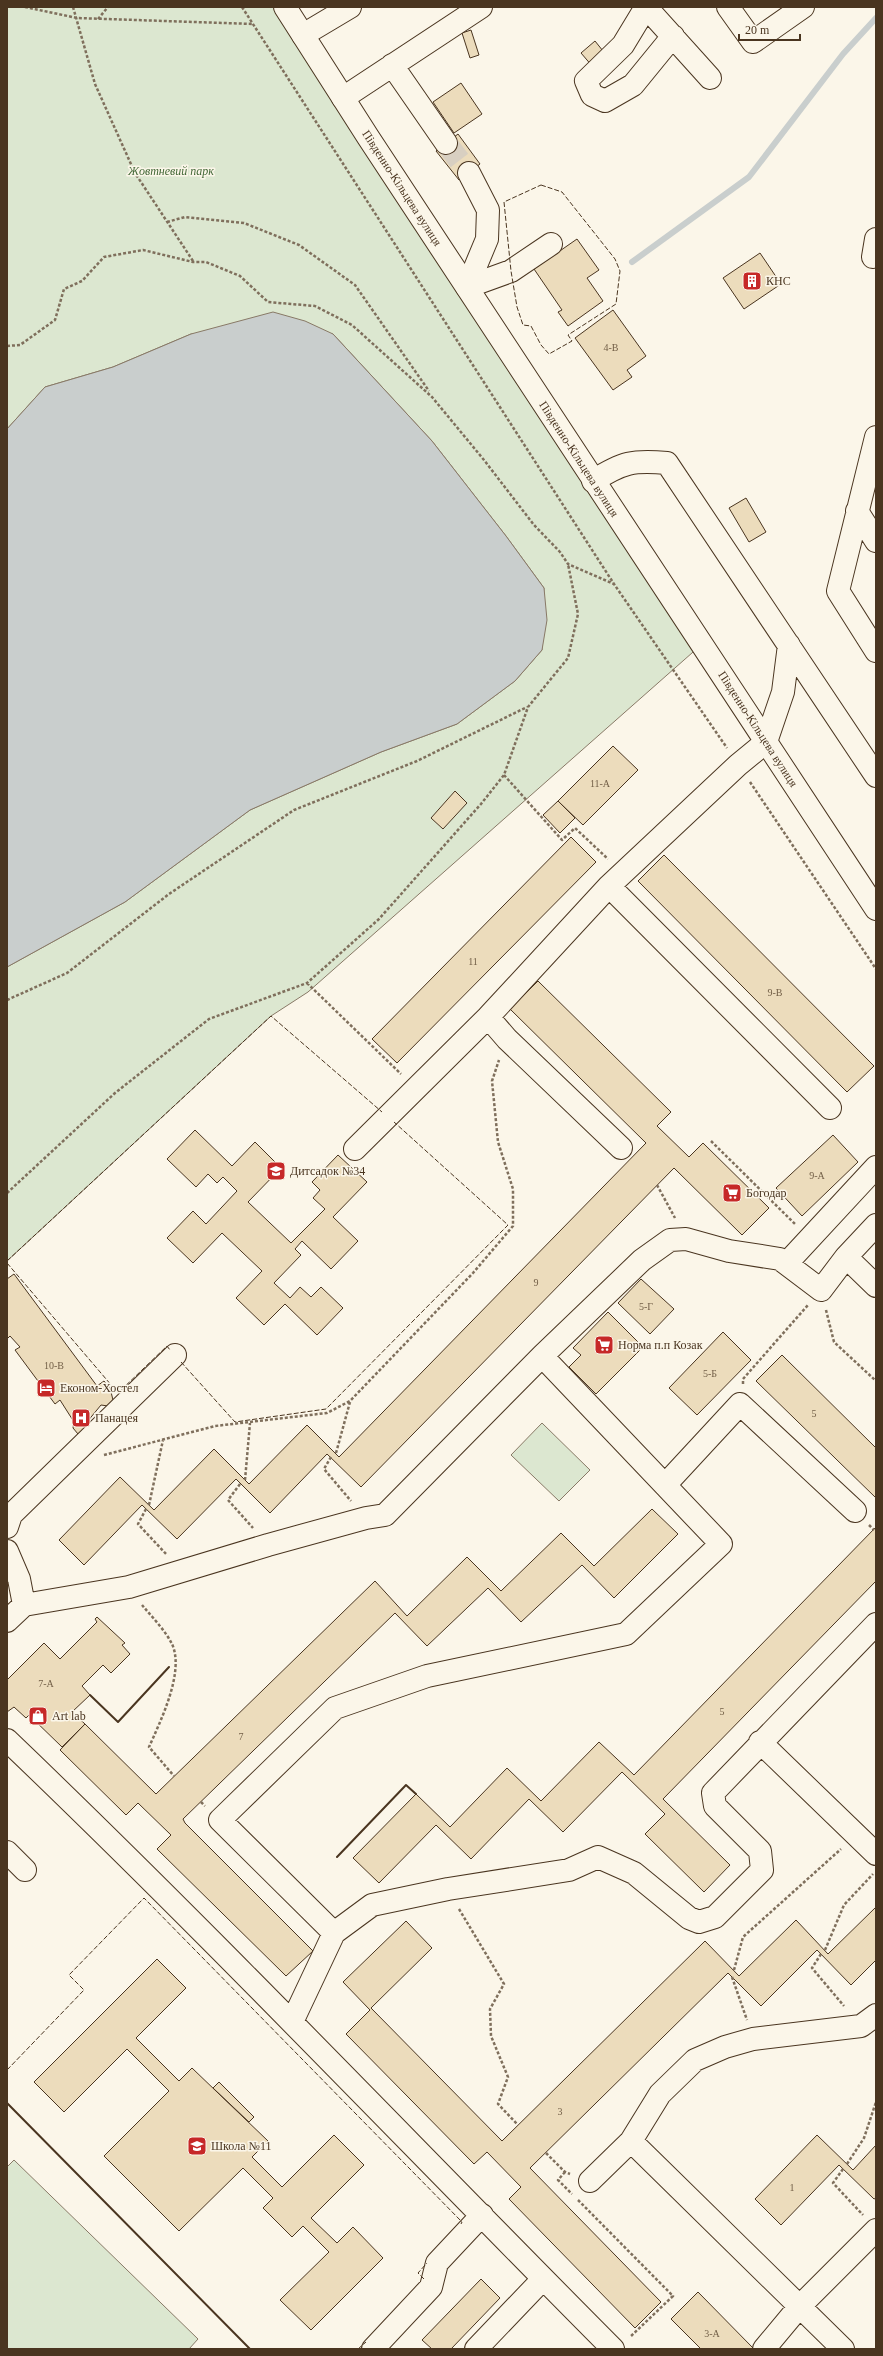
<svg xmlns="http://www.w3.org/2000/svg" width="883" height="2356" viewBox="0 0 883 2356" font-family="Georgia,serif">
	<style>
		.green { fill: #dce7d0; stroke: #887966 }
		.water { fill: #c9cecd; stroke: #887966 }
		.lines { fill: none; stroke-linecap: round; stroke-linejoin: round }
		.stream { stroke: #c9cecd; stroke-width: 6 }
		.building { fill: #ecdcbc; stroke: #4a3520 }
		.minor-tunnel { stroke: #d8cfc1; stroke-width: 22; stroke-dasharray: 22 11; stroke-linecap: butt }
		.minor-casing { stroke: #4a3520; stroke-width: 24 }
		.major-casing { stroke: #4a3520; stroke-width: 24 }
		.path { stroke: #7f6f5c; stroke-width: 2.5; stroke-dasharray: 3 2; stroke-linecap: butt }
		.minor { stroke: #fbf6e9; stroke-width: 22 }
		.major { stroke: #fbf6e9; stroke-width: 22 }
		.fence { stroke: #4a3520; stroke-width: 1; stroke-dasharray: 5 2; stroke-linecap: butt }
		.wall { stroke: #4a3520; stroke-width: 2 }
		.labels { text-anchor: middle; stroke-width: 3; stroke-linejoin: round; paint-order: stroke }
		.number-label { font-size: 10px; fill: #725f47 }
		.park-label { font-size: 12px; font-style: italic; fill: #436837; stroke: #fbf6e9 }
		.street-label { font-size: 12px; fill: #4a3520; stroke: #fbf6e9 }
		.poi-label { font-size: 12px; fill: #4a3520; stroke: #fbf6e9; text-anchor: start }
	</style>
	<rect width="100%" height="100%" fill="#fbf6e9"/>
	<!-- green -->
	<path class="green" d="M 7,7 L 284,7 L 701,645 L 308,992 L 271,1016 L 7,1261 L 7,967 L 125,902 L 250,810 L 381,752 L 457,724 L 515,681 L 542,650 L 544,588 L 506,536 L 432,441 L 333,334 L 191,334 L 113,367 L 45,387 L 7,429 Z
		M 542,1423 L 590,1470 L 559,1501 L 511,1455 Z
		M 14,2160 L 198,2339 L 189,2349 L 7,2349 L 7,2167 Z"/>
	<!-- water -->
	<path class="water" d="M 273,312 L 305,321 L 333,334 L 432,441 L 506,536 L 544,588 L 547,620 L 542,650 L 515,681 L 457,724 L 381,752 L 250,810 L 125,902 L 7,967 L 7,429 L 45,387 L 113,367 L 191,334 Z"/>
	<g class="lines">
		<!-- stream -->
		<path class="stream" d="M 632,262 L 749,177 L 843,54 L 876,18"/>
	</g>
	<!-- building -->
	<path class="building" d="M 471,30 L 479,55 L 470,58 L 462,33 Z
		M 595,41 L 607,56 L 593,67 L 581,53 Z
		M 461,83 L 482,114 L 454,133 L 433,102 Z
		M 458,134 L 480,164 L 459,180 L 436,151 Z
		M 577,239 L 599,270 L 587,278 L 603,301 L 568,326 L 558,312 L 562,310 L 534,269 Z
		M 760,253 L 781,284 L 744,309 L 723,278 Z
		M 613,310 L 646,356 L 627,370 L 632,377 L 613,390 L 575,338 Z
		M 746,498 L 766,532 L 749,542 L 729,508 Z
		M 613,746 L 638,770 L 583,825 L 558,801 Z
		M 455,791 L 467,803 L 443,829 L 431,818 Z
		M 558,801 L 575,818 L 560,833 L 543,815 Z
		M 571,837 L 596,862 L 397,1063 L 372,1039 Z
		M 664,855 L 874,1066 L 847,1092 L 638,881 Z
		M 538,981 L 671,1112 L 657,1126 L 689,1157 L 703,1143 L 769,1208 L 742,1235 L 674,1168 L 361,1487 L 327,1454 L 270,1513 L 236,1479 L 177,1539 L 142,1505 L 84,1565 L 59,1540 L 120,1477 L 154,1510 L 214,1449 L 249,1484 L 307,1425 L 339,1457 L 646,1143 L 510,1009 Z
		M 195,1130 L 232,1166 L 255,1142 L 281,1168 L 248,1202 L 291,1243 L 325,1209 L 313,1198 L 320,1190 L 312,1182 L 338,1155 L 367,1182 L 333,1217 L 358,1241 L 331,1269 L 302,1241 L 295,1249 L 301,1255 L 274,1283 L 290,1298 L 300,1287 L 311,1297 L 321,1287 L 343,1308 L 317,1335 L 285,1304 L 264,1325 L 236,1298 L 262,1271 L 222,1233 L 193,1263 L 167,1238 L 193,1211 L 206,1224 L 237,1191 L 223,1177 L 217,1183 L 208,1174 L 196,1187 L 167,1159 Z
		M 833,1135 L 858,1162 L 802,1216 L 776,1188 Z
		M 14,1274 L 97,1386 L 104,1381 L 110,1388 L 113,1400 L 108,1406 L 101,1405 L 87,1422 L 88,1429 L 84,1433 L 78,1434 L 73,1428 L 74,1422 L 60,1400 L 55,1404 L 15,1350 L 20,1347 L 10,1336 L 7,1339 L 7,1279 Z
		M 641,1279 L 674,1309 L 650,1334 L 618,1303 Z
		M 608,1312 L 643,1347 L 596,1394 L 569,1367 L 581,1355 L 573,1348 Z
		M 723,1332 L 751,1360 L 697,1415 L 669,1388 Z
		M 782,1355 L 876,1448 L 876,1498 L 756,1381 Z
		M 652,1509 L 678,1534 L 614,1598 L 582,1565 L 521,1622 L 488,1588 L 427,1646 L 395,1613 L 183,1819 L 185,1823 L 313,1951 L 286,1976 L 157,1849 L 171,1835 L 138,1803 L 126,1815 L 60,1750 L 85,1724 L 156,1794 L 375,1581 L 407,1616 L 467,1557 L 501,1591 L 561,1533 L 594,1566 Z
		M 876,1527 L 876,1581 L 663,1799 L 730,1865 L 704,1892 L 645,1834 L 665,1814 L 622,1772 L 563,1832 L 529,1799 L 471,1859 L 436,1825 L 379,1883 L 353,1858 L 416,1794 L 450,1827 L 507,1768 L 541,1801 L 599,1742 L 634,1775 Z
		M 97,1617 L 125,1643 L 122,1645 L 130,1654 L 111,1673 L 103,1665 L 82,1686 L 90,1695 L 72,1712 L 85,1724 L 62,1747 L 29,1715 L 26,1718 L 14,1707 L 7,1712 L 7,1680 L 44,1643 L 60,1659 L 97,1622 L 95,1619 Z
		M 876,1907 L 876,1960 L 851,1985 L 817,1950 L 761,2006 L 728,1973 L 530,2168 L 661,2302 L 635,2328 L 509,2199 L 521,2187 L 487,2152 L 474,2164 L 346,2034 L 370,2010 L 343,1982 L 406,1921 L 432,1948 L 371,2008 L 502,2141 L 705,1941 L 739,1976 L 796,1920 L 828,1954 Z
		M 157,1959 L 186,1988 L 136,2038 L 179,2081 L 192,2068 L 268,2141 L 252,2157 L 282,2187 L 334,2135 L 364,2165 L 311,2218 L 337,2243 L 353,2227 L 383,2258 L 311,2330 L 280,2300 L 329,2252 L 303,2226 L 292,2237 L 263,2208 L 273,2198 L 243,2168 L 179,2231 L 104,2156 L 169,2091 L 127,2049 L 64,2112 L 34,2082 Z
		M 219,2082 L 254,2117 L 249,2122 L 213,2088 Z
		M 817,2135 L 853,2170 L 876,2145 L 876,2198 L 874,2199 L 839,2165 L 781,2225 L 755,2199 Z
		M 481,2279 L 500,2298 L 451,2349 L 432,2349 L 422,2340 Z
		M 698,2292 L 753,2348 L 752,2349 L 701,2349 L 671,2319 Z"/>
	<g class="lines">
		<!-- minor-tunnel -->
		<path class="minor-tunnel" d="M 446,143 L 469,173"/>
		<defs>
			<path id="minor" d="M 646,7 L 623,45 L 586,81 L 592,95 L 605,101 L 633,85 L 673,36
				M 646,7 L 710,78
				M 728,7 L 753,42 L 803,7
				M 303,35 L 350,7
				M 392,65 L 446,143
				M 343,98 L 481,7
				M 873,257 L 876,239
				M 467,287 L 487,239 L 488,210 L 469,173
				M 467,287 L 511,271 L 551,244
				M 876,437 L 838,591 L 876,651
				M 593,481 C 623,462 633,460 667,463 L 876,776
				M 857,511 L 876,541
				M 609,886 L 830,1108
				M 488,1017 L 507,1039 L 621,1148
				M 355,1149 L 488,1017 L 609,886 L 738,765 L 766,742 L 783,692 L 789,645
				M 846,1257 L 876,1286
				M 787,1263 L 876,1167
				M 665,1485 L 740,1404 L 855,1511
				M 7,1527 L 11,1515 L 175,1355
				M 7,1551 L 19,1579 L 24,1605
				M 7,1621 L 24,1605 L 129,1587 L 268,1545 L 366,1518 L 385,1515 L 542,1356 L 642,1260 L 670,1240 L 686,1239 L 729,1251 L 780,1259 L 821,1290 L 846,1257 L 876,1225
				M 7,1740 C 214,1938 411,2146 613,2349
				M 760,1742 L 876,1854
				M 7,1852 L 25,1870
				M 334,1933 L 372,1905 L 448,1889 L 569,1870 L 598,1857 L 634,1873 L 689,1918 L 699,1922 L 715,1917 L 762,1870 L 760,1851 L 715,1806 L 713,1793 L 876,1624
				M 292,2022 L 334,1933 L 220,1820 L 335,1708 L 427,1676 L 626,1634 L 721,1544 L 542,1356
				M 590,2181 L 631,2141
				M 373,2349 L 431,2287 L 437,2263 L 482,2215
				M 476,2349 L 543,2279
				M 764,2349 L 799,2307 L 876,2230
				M 843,2349 L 631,2141 L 660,2094 L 695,2060 L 725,2047 L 753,2039 L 861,2026 L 876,2015"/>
			<path id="major" d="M 285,7 L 368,137 L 876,909"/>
		</defs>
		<!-- minor casing -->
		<use href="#minor" class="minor-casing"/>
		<!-- major casing -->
		<use href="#major" class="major-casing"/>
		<!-- path -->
		<path class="path" d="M 25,7 L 77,18 L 253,24
			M 73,7 L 95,84 L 135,173 L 193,261
			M 242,7 L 614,584 L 727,748
			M 98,19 L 108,7
			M 167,222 L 185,217 L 244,223 L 299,245 L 355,285 L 429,391
			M 7,346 L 20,345 L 55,320 L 64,289 L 82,281 L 104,257 L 143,250 L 193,262 L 206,262 L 240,276 L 268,302 L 315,306 L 352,325 L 432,397 L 484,460 L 534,525 L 560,552 L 568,564 L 614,584
			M 504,775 L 562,840 L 575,828 L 608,859
			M 750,782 L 876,969
			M 307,983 L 401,1074
			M 7,1000 L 67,973 L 169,894 L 294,810 L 417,761 L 527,707
			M 711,1141 L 795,1224
			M 657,1185 L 675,1218
			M 7,1193 L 115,1093 L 209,1019 L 307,983 L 379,919 L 481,804 L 504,775 L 528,707 L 568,658 L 578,614 L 568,564
			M 826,1310 L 834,1342 L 876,1381
			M 743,1384 L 743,1379 L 808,1305
			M 336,1453 L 350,1402
			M 104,1455 L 215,1426 L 327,1413 L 350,1401 L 473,1273 L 513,1226 L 513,1189 L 498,1142 L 492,1081 L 499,1060
			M 331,1457 L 324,1469 L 351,1501
			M 245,1480 L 250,1423
			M 240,1484 L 228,1500 L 253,1528
			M 149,1505 L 163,1440
			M 146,1509 L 138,1524 L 167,1555
			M 869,1525 L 874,1530
			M 142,1605 C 152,1617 165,1630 172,1644 C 185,1672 160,1722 149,1747 L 174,1776
			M 201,1802 L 205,1806
			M 459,1909 L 504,1984 L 490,2009 L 491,2036 L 508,2077 L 498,2104 L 518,2125
			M 825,1950 L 844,1905 L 873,1874
			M 821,1954 L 812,1968 L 844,2006
			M 734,1970 L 743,1937 L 841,1849
			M 732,1977 L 747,2020
			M 546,2153 L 565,2172 L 570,2174
			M 847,2164 L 864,2138 L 876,2102
			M 843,2169 L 833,2183 L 863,2215
			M 565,2172 L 558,2180 L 572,2194
			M 578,2200 L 673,2296 L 630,2337"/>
		<!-- minor -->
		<use href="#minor" class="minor"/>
		<!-- major -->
		<use href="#major" class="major"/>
		<!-- fence -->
		<path class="fence" d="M 409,7 L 411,7
			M 541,185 L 562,192 L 615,259 L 620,271 L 616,304 L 568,335 L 572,341 L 549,354 L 541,345 L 531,326 L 523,325 L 517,307 L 511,271 L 504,202 Z
			M 7,1261 L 271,1016 L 382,1112
			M 7,1263 L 118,1393 L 167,1346 L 170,1350
			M 181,1362 L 235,1422 L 326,1409 L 508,1225 L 394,1122
			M 7,2070 L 84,1990 L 69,1975 L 144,1898 L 462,2222 L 461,2224
			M 424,2279 L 418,2273 L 427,2263
			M 358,2349 L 366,2342"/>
		<!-- wall -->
		<path class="wall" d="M 90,1695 L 118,1722 L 169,1667
			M 337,1857 L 406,1785 L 416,1794
			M 7,2103 L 250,2349"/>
	</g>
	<!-- icons -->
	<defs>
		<symbol id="building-square" viewBox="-11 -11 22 22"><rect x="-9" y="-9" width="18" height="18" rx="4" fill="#c62828" stroke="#fbf6e9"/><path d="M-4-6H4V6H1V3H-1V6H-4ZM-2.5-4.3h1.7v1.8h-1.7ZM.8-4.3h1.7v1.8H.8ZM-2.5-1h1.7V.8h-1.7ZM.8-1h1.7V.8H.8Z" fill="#fff"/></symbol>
		<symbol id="school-square" viewBox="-11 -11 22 22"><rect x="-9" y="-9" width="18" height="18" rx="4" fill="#c62828" stroke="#fbf6e9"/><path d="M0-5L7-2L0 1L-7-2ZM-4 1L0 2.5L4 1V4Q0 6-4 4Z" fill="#fff"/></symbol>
		<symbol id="supermarket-square" viewBox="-11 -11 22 22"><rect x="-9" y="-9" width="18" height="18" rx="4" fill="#c62828" stroke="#fbf6e9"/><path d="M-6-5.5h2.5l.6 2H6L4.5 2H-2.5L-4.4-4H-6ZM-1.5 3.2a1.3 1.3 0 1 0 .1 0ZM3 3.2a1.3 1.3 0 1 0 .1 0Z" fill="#fff"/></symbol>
		<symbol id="hotel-square" viewBox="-11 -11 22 22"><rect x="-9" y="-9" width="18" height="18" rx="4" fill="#c62828" stroke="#fbf6e9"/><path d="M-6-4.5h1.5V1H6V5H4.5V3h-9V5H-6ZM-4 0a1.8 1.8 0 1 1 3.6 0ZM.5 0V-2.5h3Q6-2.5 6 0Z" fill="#fff"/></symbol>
		<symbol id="hospital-square" viewBox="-11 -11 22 22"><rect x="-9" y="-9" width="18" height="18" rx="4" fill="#c62828" stroke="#fbf6e9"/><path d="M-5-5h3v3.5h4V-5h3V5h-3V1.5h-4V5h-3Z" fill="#fff"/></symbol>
		<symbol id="shop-square" viewBox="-11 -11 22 22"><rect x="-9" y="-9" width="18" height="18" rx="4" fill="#c62828" stroke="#fbf6e9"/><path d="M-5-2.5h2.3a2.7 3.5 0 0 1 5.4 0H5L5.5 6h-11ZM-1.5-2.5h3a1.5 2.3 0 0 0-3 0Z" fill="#fff"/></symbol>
	</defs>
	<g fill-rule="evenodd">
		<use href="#building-square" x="741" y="270" width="22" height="22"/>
		<use href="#school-square" x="265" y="1160" width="22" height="22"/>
		<use href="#supermarket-square" x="721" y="1182" width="22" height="22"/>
		<use href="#supermarket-square" x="593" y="1334" width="22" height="22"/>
		<use href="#hotel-square" x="35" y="1377" width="22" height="22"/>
		<use href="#hospital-square" x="70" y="1407" width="22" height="22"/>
		<use href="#shop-square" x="27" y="1705" width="22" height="22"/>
		<use href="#school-square" x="186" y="2135" width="22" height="22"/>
	</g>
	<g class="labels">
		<!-- number labels -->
		<g class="number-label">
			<text x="611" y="351">4-В</text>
			<text x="600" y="787">11-А</text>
			<text x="473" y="965">11</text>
			<text x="775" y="996">9-В</text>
			<text x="817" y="1179">9-А</text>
			<text x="536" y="1286">9</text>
			<text x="646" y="1310">5-Г</text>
			<text x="54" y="1369">10-В</text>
			<text x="710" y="1377">5-Б</text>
			<text x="814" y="1417">5</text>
			<text x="46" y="1687">7-А</text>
			<text x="722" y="1715">5</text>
			<text x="241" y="1740">7</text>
			<text x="560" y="2115">3</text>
			<text x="792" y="2191">1</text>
			<text x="712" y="2337">3-А</text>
		</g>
		<!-- park labels -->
		<g class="park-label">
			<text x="171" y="175">Жовтневий парк</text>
		</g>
		<!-- street labels -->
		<g class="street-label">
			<text transform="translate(402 188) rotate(57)" y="4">Південно-Кільцева вулиця</text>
			<text transform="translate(579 459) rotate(57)" y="4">Південно-Кільцева вулиця</text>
			<text transform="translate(758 729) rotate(57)" y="4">Південно-Кільцева вулиця</text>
		</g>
		<!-- poi labels -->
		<g class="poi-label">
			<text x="766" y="285">КНС</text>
			<text x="290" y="1175">Дитсадок №34</text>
			<text x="746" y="1197">Богодар</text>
			<text x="618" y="1349">Норма п.п Козак</text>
			<text x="60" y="1392">Економ-Хостел</text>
			<text x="95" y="1422">Панацея</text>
			<text x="52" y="1720">Art lab</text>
			<text x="211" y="2150">Школа №11</text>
		</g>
	</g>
	<!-- border -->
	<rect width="883" height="2356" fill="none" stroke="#4a3520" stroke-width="16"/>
	<!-- scale -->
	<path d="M739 34v6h61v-6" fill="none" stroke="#4a3520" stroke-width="2"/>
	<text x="745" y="34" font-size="12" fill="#4a3520" stroke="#fbf6e9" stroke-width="3" paint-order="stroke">20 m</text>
</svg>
